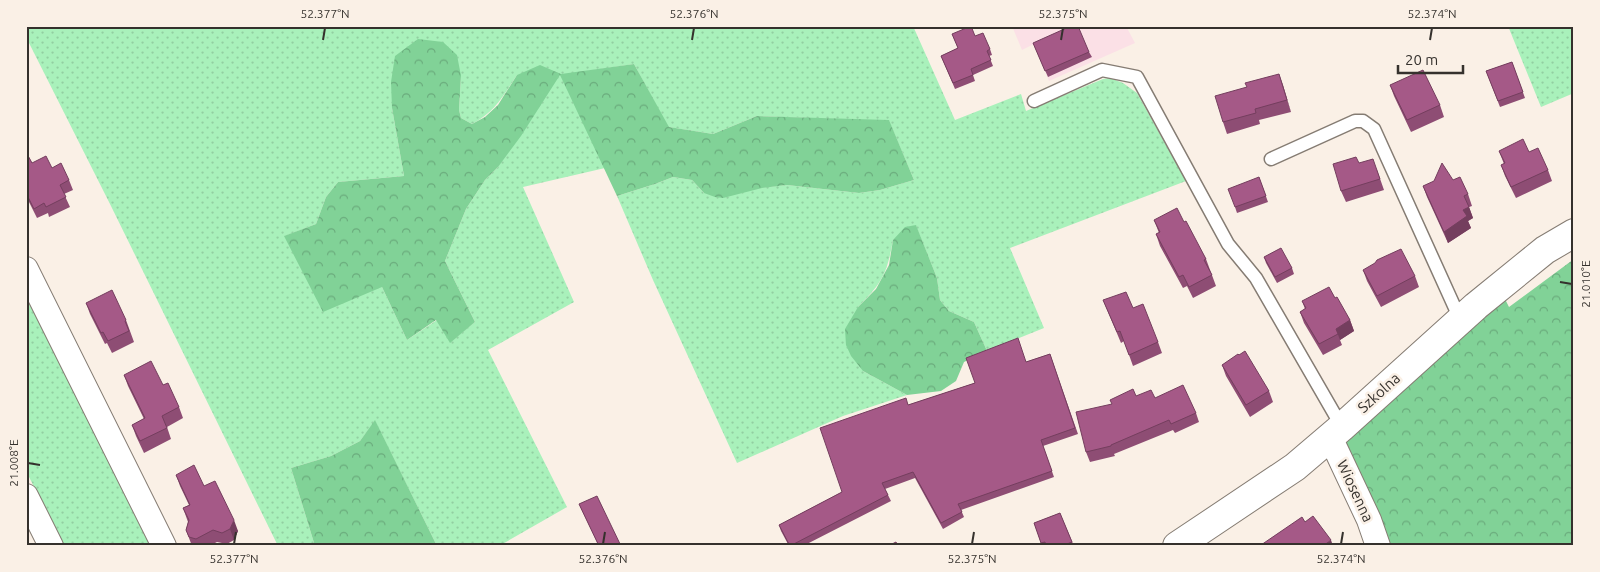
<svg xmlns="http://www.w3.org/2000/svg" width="1600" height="572" viewBox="0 0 1600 572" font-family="Ubuntu,sans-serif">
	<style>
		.industrial { fill: #fbe0e6 }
		.grass { fill: url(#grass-dots); fill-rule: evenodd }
		.forest { fill: url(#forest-crowns) }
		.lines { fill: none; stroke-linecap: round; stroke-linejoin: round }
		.lane-casing { stroke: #857c73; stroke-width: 15 }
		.street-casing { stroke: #857c73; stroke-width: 26 }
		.secondary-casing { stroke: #857c73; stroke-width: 30 }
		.lane { stroke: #fff; stroke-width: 12 }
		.street { stroke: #fff; stroke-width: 24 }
		.secondary { stroke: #fff; stroke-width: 28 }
		.wall { fill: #8e4d74 }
		.shaded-wall { fill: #743e5e }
		.building { fill: #a55987; stroke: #743e5e }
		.ticks { fill: none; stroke: #35312d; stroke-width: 2 }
		.labels { text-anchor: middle; stroke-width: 5; stroke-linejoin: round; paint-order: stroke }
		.street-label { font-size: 15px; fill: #35312d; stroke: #faf0e6 }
		.neatline { fill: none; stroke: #35312d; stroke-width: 2 }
		.ticks-label { font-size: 12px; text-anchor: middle; fill: #35312d }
	</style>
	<defs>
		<pattern id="grass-dots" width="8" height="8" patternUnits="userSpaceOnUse" patternTransform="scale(1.25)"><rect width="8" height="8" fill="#a9f1bb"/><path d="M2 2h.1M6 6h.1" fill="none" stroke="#92cfa1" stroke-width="1.8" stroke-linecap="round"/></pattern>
		<pattern id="forest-crowns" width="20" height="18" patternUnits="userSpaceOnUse" patternTransform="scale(1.25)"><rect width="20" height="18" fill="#81d297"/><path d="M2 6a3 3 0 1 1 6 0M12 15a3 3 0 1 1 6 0" fill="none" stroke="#6aab7c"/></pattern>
	</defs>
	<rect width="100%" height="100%" fill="#faf0e6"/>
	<!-- industrial -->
	<path class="industrial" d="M 1012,26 L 1126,26 L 1135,43 L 1049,81 L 1034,44 L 1022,50 Z"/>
	<!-- grass -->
	<path class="grass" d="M 26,26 L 913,26 L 955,120 L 1021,94 L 1026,111 L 1103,79 L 1110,78 L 1123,83 L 1137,93 L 1186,181 L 1010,248 L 1044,328 L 987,351 L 974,322 L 949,311 L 940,300 L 937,278 L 916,226 L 893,240 C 887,274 882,283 858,307 L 863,371 L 907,395 L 843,416 L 737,463 L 653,280 L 617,196 L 655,184 L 673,177 L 692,180 L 704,193 L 787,185 L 859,193 L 880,190 L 914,180 L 889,121 L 757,116 L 713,134 L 668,127 L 634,64 L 561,75 L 605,168 L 523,187 L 574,302 L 488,350 L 567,507 L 499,546 L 437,546 L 375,421 L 360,441 L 331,456 L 291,468 L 315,546 L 278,546 L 110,204 L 26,37 ZM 517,75 L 498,167 L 485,180 L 466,209 L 445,261 L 475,322 L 450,342 L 437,320 L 407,340 L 382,287 L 285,236 L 316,224 L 326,197 L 338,182 L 404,176 L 392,108 L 461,76 L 459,110 L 461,118 L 472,124 C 495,112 503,96 517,75 Z
		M 1508,26 L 1574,26 L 1574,93 L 1541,107 Z
		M 26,289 L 153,546 L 64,546 L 26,471 Z"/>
	<!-- forest -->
	<path class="forest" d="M 418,39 L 443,42 L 457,55 L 461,76 L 459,110 L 461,118 L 472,124 L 485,117 L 498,105 L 517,75 L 540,65 L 561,74 L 634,64 L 669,127 L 713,134 L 757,116 L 889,120 L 914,180 L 880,190 L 859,193 L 787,185 L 762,188 L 723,198 L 715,197 L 704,193 L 692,180 L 673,177 L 655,184 L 617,196 L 560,75 L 521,136 L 498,167 L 485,180 L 466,209 L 445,261 L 475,322 L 450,343 L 436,320 L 407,340 L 382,287 L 323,312 L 284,236 L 316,224 L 326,197 L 338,182 L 404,176 L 392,108 L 391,82 L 395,56 Z
		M 916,225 L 937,278 L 940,300 L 949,311 L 974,322 L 987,351 L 964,362 L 956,381 L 941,391 L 907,395 L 863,371 L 851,356 L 846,345 L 845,329 L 858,307 L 876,289 L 889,265 L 893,240 L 905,227 Z
		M 1574,259 L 1574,546 L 1391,546 L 1346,447 L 1347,437 L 1504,297 L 1509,307 Z
		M 375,420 L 437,546 L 315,546 L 291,468 L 331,456 L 360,441 Z"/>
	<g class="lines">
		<defs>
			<path id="lane" d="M 1034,101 L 1102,70 L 1137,77 L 1228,244 L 1256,278 L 1342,427
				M 1271,159 L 1355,121 L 1363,121 L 1374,129 L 1460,319"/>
			<path id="street" d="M 26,269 L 164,546
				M 1330,437 L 1369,520 L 1378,546
				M 26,496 L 51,546"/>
			<path id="secondary" d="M 1177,546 L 1295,467 L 1342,427 L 1476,306 L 1545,250 L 1574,233"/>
		</defs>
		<!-- lane casing -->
		<use href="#lane" class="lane-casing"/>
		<!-- street casing -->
		<use href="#street" class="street-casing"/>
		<!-- secondary casing -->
		<use href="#secondary" class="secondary-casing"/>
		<!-- lane -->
		<use href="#lane" class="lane"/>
		<!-- street -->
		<use href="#street" class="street"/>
		<!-- secondary -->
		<use href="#secondary" class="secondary"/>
	</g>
	<!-- wall -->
	<path class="wall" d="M 952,34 L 975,36 L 990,49 L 992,55 L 989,56 L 993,66 L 973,75 L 975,81 L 955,89 L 941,56 L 958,48 Z
		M 1033,43 L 1089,52 L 1092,57 L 1048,77 Z
		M 1512,62 L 1525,98 L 1500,107 L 1486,71 Z
		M 1279,74 L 1291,112 L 1259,120 L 1260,124 L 1227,134 L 1223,122 L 1247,87 Z
		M 1390,85 L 1440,105 L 1444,117 L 1411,132 L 1394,96 Z
		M 1499,151 L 1529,152 L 1548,170 L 1552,181 L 1516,198 L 1505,176 L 1501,165 L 1504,164 Z
		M 26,152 L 32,163 L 52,168 L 69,180 L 73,190 L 64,194 L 70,207 L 49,217 L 48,213 L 37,218 L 26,196 Z
		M 1359,163 L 1377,170 L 1384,190 L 1346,202 L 1341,191 Z
		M 1259,177 L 1268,202 L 1237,213 L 1235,207 Z
		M 1453,180 L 1468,194 L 1472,206 L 1469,207 L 1473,218 L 1468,221 L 1471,228 L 1448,243 L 1427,197 L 1423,186 Z
		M 1154,220 L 1184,222 L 1206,259 L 1216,286 L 1193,298 L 1187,286 L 1183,288 L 1160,246 L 1156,234 L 1159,233 Z
		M 1264,257 L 1292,268 L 1294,274 L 1277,283 L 1266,263 Z
		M 1363,270 L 1415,276 L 1419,287 L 1381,307 L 1367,281 Z
		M 1335,298 L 1350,320 L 1354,331 L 1340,340 L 1342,345 L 1323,355 L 1304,323 L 1300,312 L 1305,309 L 1302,301 Z
		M 1103,300 L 1133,308 L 1158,342 L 1162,353 L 1133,366 L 1124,341 L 1121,343 Z
		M 86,303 L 126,320 L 134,342 L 112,353 L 107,343 L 105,344 L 90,314 Z
		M 1050,354 L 1078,434 L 1043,446 L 1054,477 L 961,510 L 964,517 L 943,529 L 915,478 L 885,489 L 891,501 L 803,546 L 789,546 L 781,531 L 779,525 L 842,492 L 908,405 L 975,383 L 1026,362 Z
		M 1239,355 L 1269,391 L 1273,402 L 1250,417 L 1226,376 L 1222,365 Z
		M 124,375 L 163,385 L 179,407 L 183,418 L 167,427 L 171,439 L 144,453 L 136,436 L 132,425 L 144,419 L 128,386 Z
		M 1155,398 L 1196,413 L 1199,422 L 1175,433 L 1173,430 L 1114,454 L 1115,456 L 1090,462 L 1086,452 L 1112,404 Z
		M 176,475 L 204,486 L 238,531 L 234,540 L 227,544 L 217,542 L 209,546 L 192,546 L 186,530 L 188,522 L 183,508 L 189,505 L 180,486 Z
		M 579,504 L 621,546 L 599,546 Z
		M 1060,513 L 1074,546 L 1042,546 L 1034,523 Z"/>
	<!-- shaded-wall -->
	<path class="shaded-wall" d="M 1279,74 L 1283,85 L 1291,112 L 1287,100 Z
		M 1469,207 L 1473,218 L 1468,221 L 1471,228 L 1448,243 L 1444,232 L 1463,210 Z
		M 1350,320 L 1354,331 L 1340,340 L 1336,329 Z
		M 234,520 L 238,531 L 234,540 L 230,529 Z
		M 1331,540 L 1333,546 L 1323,546 Z"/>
	<!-- building -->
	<path class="building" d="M 971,26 L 975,36 L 983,33 L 990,49 L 987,51 L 991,60 L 971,69 L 973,75 L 953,83 L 941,56 L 958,48 L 952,34 Z
		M 1071,26 L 1078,26 L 1089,52 L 1045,71 L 1033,43 Z
		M 1512,62 L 1523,92 L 1498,101 L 1486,71 Z
		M 1423,70 L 1440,105 L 1407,120 L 1390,85 Z
		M 1279,74 L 1287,100 L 1255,109 L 1256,113 L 1223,122 L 1215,96 L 1247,87 L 1245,83 Z
		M 1523,139 L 1529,152 L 1538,148 L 1548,170 L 1511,187 L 1501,165 L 1505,163 L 1499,151 Z
		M 26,152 L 32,163 L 46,156 L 52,168 L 61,163 L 69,180 L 60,185 L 66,197 L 46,207 L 44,203 L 34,209 L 26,193 Z
		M 1356,157 L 1359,163 L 1373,159 L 1380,179 L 1341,191 L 1333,164 Z
		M 1442,163 L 1453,180 L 1460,177 L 1468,194 L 1464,196 L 1469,207 L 1463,210 L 1467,216 L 1444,232 L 1423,186 L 1434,181 Z
		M 1259,177 L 1266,196 L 1235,207 L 1228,189 Z
		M 1177,208 L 1184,222 L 1186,221 L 1206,259 L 1204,260 L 1212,275 L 1189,287 L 1183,275 L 1179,277 L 1156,234 L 1160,232 L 1154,220 Z
		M 1281,248 L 1292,268 L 1275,277 L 1264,257 Z
		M 1401,249 L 1415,276 L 1377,296 L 1363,270 L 1375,263 L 1377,260 Z
		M 1329,287 L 1335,298 L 1337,297 L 1350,320 L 1336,329 L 1338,334 L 1319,344 L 1300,312 L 1306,308 L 1302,301 Z
		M 112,290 L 126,320 L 125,321 L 129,331 L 108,341 L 103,332 L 101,333 L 86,303 Z
		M 1126,292 L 1133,308 L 1143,304 L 1158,342 L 1129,355 L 1120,331 L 1117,332 L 1103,300 Z
		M 1018,338 L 1026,362 L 1050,354 L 1075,428 L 1041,440 L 1052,471 L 958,504 L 962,512 L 941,523 L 913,472 L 882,483 L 888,495 L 790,546 L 779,525 L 842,492 L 820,428 L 906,398 L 908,405 L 975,383 L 966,358 Z
		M 1245,351 L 1269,391 L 1246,405 L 1222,365 L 1238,354 L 1239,355 Z
		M 151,361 L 163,385 L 168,383 L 179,407 L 162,416 L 167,428 L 140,441 L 132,425 L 145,418 L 124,375 Z
		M 1183,385 L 1196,413 L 1171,424 L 1169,420 L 1111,445 L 1111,446 L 1086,452 L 1076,412 L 1112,404 L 1110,400 L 1133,389 L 1136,396 L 1151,390 L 1155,398 Z
		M 194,465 L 204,486 L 215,481 L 234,520 L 230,529 L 222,533 L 213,530 L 196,539 L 189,537 L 186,530 L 189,520 L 183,508 L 190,505 L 176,475 Z
		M 597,496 L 621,546 L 599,546 L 579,504 Z
		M 1060,513 L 1072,542 L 1062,546 L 1046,546 L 1045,542 L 1041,543 L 1034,523 Z
		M 1313,516 L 1331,540 L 1323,546 L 1262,546 L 1261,545 L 1302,517 L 1305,522 Z
		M 896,542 L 898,546 L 888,546 Z"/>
	<!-- ticks -->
	<path class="ticks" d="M 323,40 L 325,28M 692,40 L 694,28M 1061,40 L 1063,28M 1430,40 L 1432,28M 1560,282 L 1572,284M 28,463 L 40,465M 234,544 L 236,532M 603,544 L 605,532M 972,544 L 974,532M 1341,544 L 1343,532"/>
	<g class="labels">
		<!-- street labels -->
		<g class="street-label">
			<text transform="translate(1379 393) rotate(-42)" y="5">Szkolna</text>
			<text transform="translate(1355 491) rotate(65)" y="5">Wiosenna</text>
		</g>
	</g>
	<!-- border -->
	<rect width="1600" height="572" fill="none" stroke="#faf0e6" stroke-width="55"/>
	<!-- scale -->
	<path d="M1398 65v8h65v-8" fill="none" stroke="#35312d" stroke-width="2.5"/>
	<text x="1405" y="65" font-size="15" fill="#35312d" stroke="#faf0e6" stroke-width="4" paint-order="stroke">20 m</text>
	<rect x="28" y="28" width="1544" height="516" class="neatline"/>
	<g class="ticks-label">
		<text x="325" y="18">52.377°N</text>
		<text x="694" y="18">52.376°N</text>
		<text x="1063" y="18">52.375°N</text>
		<text x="1432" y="18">52.374°N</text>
		<text transform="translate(1586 284) rotate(-90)" y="4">21.010°E</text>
		<text transform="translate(14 463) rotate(-90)" y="4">21.008°E</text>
		<text x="234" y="563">52.377°N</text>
		<text x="603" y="563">52.376°N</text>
		<text x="972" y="563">52.375°N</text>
		<text x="1341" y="563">52.374°N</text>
	</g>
</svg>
